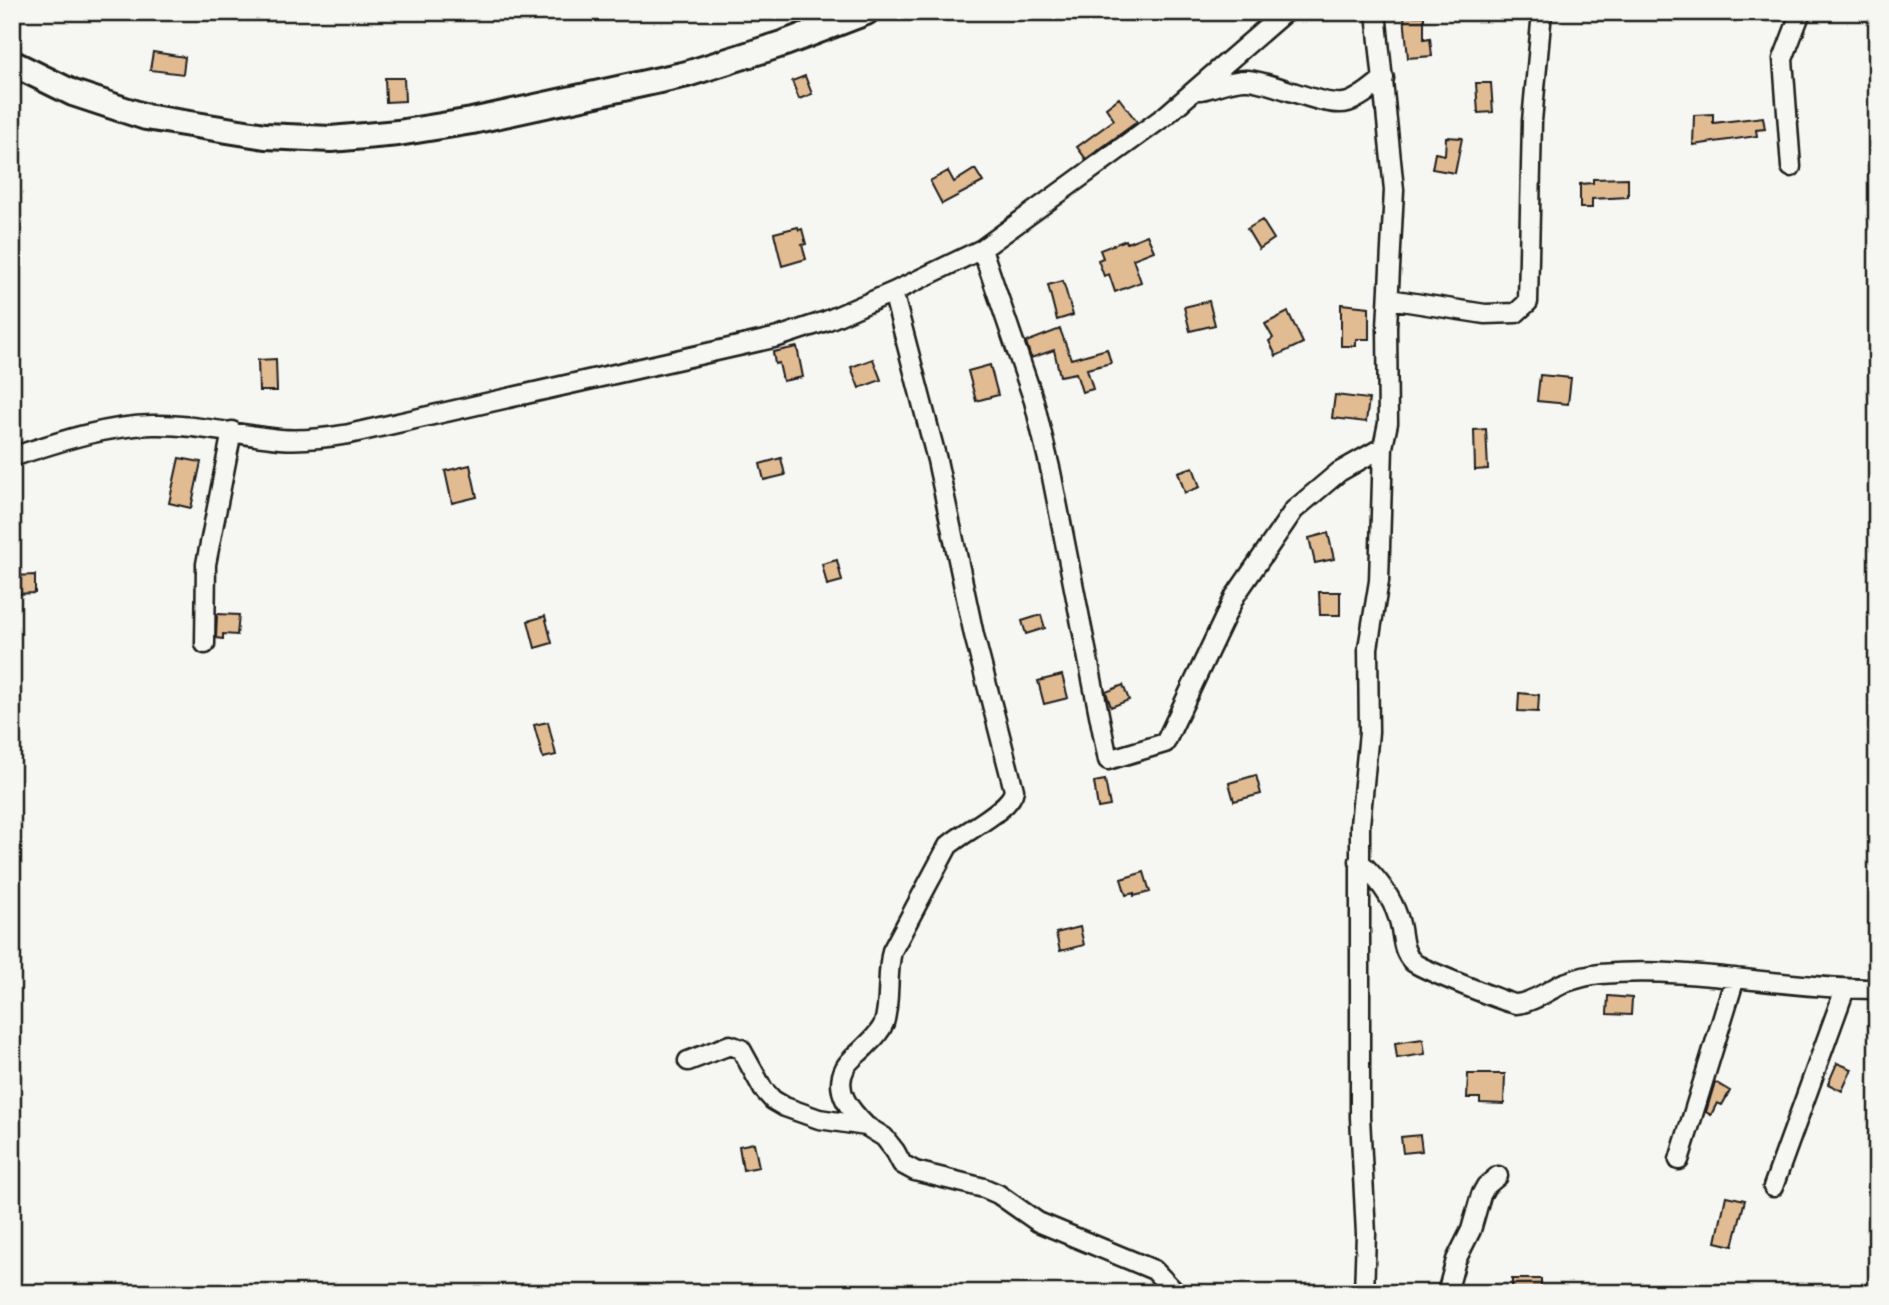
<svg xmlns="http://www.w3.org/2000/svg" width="1889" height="1305" viewBox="0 0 1889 1305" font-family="'Balsamiq Sans',sans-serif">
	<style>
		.building { fill: #e1bb92; stroke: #1c1c1c; stroke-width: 2 }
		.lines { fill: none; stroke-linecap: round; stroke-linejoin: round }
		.street-casing { stroke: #1c1c1c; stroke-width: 23 }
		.secondary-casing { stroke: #1c1c1c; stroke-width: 30 }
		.street { stroke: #f6f6f2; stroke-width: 18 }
		.secondary { stroke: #f6f6f2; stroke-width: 24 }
	</style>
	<rect width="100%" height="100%" fill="#f6f6f2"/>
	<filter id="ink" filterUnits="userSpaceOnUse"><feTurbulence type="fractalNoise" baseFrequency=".0143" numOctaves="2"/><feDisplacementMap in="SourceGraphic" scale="14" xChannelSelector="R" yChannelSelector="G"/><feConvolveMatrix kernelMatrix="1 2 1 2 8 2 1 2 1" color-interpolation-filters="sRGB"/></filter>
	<g filter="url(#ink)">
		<!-- building -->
		<path class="building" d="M 1404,16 L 1424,16 L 1424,39 L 1430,38 L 1432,56 L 1408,58 Z
			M 153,52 L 185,57 L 183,74 L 150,70 Z
			M 805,76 L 812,94 L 799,99 L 792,81 Z
			M 385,78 L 404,78 L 405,101 L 386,102 Z
			M 1476,83 L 1491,83 L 1493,112 L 1478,113 Z
			M 1119,98 L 1137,122 L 1086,159 L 1077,147 L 1114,120 L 1106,108 Z
			M 1713,114 L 1713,123 L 1763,117 L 1765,129 L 1756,130 L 1757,136 L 1693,145 L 1694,115 Z
			M 1446,137 L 1462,138 L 1455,173 L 1432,169 L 1435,153 L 1445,155 Z
			M 975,169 L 983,182 L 942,204 L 930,181 L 948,171 L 954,182 Z
			M 1628,178 L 1628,197 L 1592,199 L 1592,208 L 1580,208 L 1580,184 L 1593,183 L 1593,179 Z
			M 1262,220 L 1274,239 L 1259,249 L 1247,229 Z
			M 798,227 L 799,230 L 802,229 L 806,244 L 802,245 L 806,259 L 782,266 L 774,233 Z
			M 1147,235 L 1154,251 L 1133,259 L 1141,282 L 1115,292 L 1109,274 L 1104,276 L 1098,260 L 1103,258 L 1100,250 L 1126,240 L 1127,243 Z
			M 1063,281 L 1073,315 L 1057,320 L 1048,285 Z
			M 1209,301 L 1215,325 L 1190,331 L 1184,307 Z
			M 1341,304 L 1369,307 L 1369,339 L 1356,339 L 1356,346 L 1341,346 Z
			M 1288,312 L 1303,343 L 1276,356 L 1269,341 L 1273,338 L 1265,324 Z
			M 1060,329 L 1071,359 L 1107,349 L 1111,363 L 1087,369 L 1093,389 L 1082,392 L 1076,373 L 1060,376 L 1054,350 L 1031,358 L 1026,342 Z
			M 797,347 L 803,377 L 783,381 L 779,363 L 775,364 L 773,352 Z
			M 276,359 L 277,391 L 259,391 L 258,360 Z
			M 873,359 L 881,380 L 859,388 L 851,367 Z
			M 990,365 L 998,395 L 976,401 L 968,371 Z
			M 1540,375 L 1571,378 L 1568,404 L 1537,401 Z
			M 1335,395 L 1369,399 L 1366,422 L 1332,418 Z
			M 1486,429 L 1488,469 L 1475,470 L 1474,430 Z
			M 179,458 L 201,462 L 191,508 L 169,503 Z
			M 781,458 L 785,475 L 764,480 L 760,464 Z
			M 470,465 L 477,497 L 452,503 L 445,471 Z
			M 1193,467 L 1200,487 L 1185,493 L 1178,472 Z
			M 1328,533 L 1334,559 L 1315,563 L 1309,538 Z
			M 837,560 L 842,581 L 827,585 L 822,564 Z
			M 35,575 L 35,593 L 14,594 L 13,576 Z
			M 1319,592 L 1340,592 L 1340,615 L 1320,615 Z
			M 217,614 L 239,615 L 237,635 L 223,634 L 223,639 L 216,638 Z
			M 1041,615 L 1045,628 L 1026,634 L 1022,621 Z
			M 545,616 L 552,643 L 535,648 L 528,621 Z
			M 1062,675 L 1068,698 L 1044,704 L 1038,681 Z
			M 1123,685 L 1129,700 L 1111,707 L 1106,692 Z
			M 1519,693 L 1539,695 L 1538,712 L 1518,711 Z
			M 548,722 L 556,755 L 543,758 L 534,725 Z
			M 1256,775 L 1261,794 L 1234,801 L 1229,783 Z
			M 1105,780 L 1110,806 L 1098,808 L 1094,782 Z
			M 1144,872 L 1150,892 L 1134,896 L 1134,893 L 1126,895 L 1121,879 Z
			M 1080,927 L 1084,945 L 1060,951 L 1056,933 Z
			M 1608,996 L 1632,998 L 1631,1015 L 1607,1014 Z
			M 1423,1039 L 1425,1054 L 1397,1058 L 1395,1043 Z
			M 1837,1063 L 1852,1069 L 1842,1091 L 1828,1084 Z
			M 1468,1074 L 1505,1074 L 1504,1104 L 1480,1103 L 1480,1098 L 1467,1098 Z
			M 1715,1082 L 1730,1091 L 1722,1105 L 1717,1103 L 1711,1115 L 1706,1112 Z
			M 1420,1135 L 1422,1151 L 1403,1153 L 1401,1137 Z
			M 754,1143 L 759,1167 L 743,1170 L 739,1146 Z
			M 1726,1196 L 1745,1200 L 1733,1246 L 1716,1242 Z
			M 1512,1279 L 1541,1279 L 1541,1293 L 1512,1293 Z"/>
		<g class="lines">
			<defs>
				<path id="street" d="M 1201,90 C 1217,87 1232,79 1248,80 C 1275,82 1326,109 1348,102 C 1361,98 1373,87 1384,78
					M 1791,167 L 1783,59 L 1801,12
					M 982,249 L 1034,401 L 1051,472 L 1108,760 L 1165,743 L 1235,596 L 1294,510 L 1339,472 L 1383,447
					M 1389,299 L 1485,314 L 1516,313 L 1528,302 L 1532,121 L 1542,12
					M 12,457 C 58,442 104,426 153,425 C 195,424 238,435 280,439 C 304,441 326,438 349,434 L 778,337 L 826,321 L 893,292 L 982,249 L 1165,116 L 1285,12
					M 205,644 L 206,564 L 232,431
					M 1359,861 C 1376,877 1391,895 1398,917 C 1404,933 1400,949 1413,962 C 1419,968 1509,1004 1516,1004 C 1532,1003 1549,990 1564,983 C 1575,979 1589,975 1600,974 C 1693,966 1784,989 1877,989
					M 688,1061 L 730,1045 L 741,1049 L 763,1089 L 773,1100 L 785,1107 L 819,1119 L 866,1126 L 884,1137 L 895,1151 L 902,1164 L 915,1171 L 984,1188 L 998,1194 L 1038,1222 L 1154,1270 L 1176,1293
					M 866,1126 C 851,1111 833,1091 845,1068 C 848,1061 858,1054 864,1048 C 872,1040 880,1033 884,1023 C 891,1000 886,975 892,951 L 948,846 C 964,831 1011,810 1014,790 L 974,635 L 937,460 L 893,292
					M 1679,1160 L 1735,978
					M 1773,1187 L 1845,989
					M 1364,1293 L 1366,1234 L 1360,1117 L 1360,825 L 1369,732 L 1368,648 L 1379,581 L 1383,447 L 1388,423 L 1387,327 L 1394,190 L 1376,12
					M 1447,1293 L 1456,1260 L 1471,1230 L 1481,1195 L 1486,1186 L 1498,1176"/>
				<path id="secondary" d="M 12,63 L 73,93 L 146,117 L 265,136 L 331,139 L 398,133 L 472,121 L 687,74 L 785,43 L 866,12"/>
			</defs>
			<!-- street casing -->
			<use href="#street" class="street-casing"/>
			<!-- secondary casing -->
			<use href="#secondary" class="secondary-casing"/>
			<!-- street -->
			<use href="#street" class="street"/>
			<!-- secondary -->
			<use href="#secondary" class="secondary"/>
		</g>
	</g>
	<!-- margin -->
	<rect width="1889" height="1305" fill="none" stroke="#f6f6f2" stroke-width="42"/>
	<rect x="21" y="21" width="1847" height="1263" fill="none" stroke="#1c1c1c" stroke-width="2.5" filter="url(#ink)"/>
</svg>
